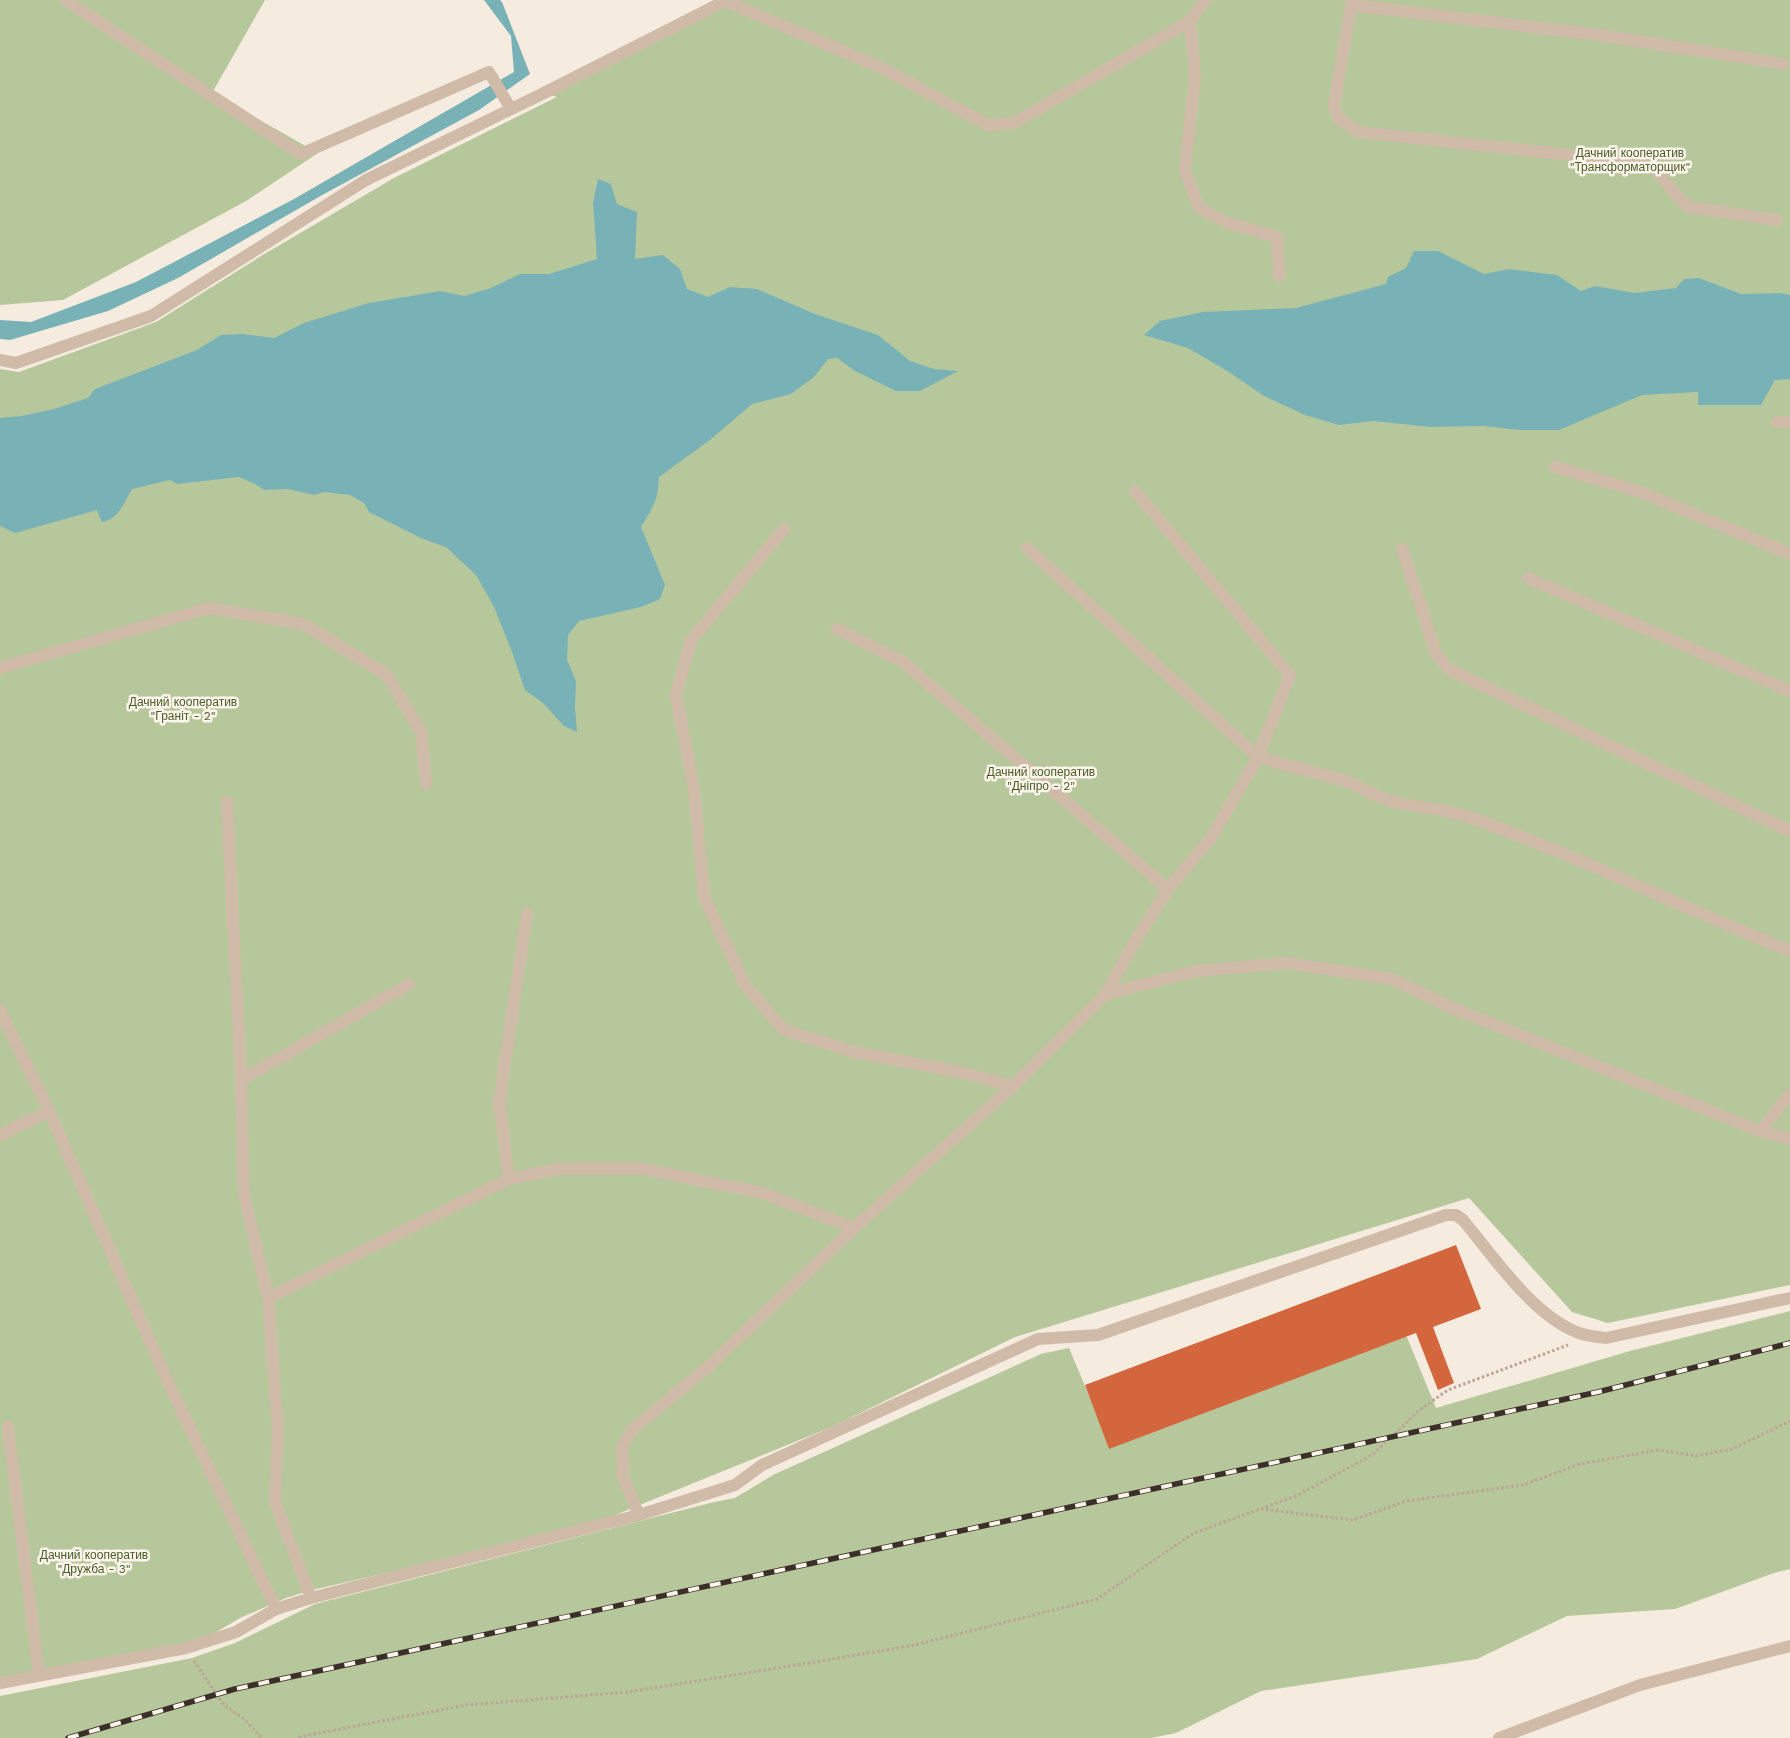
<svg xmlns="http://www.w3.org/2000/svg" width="1790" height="1738" viewBox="0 0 1790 1738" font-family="'Work Sans',sans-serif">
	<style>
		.green { fill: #b7c79c }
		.water { fill: #79b2b6 }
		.building { fill: #d4663e }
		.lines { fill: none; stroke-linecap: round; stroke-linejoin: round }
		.path { stroke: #bca592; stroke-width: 3; stroke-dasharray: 2.5 2.5; stroke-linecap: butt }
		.minor { stroke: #d0bba8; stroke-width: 12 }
		.rail-casing { stroke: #3c2f29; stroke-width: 5.5 }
		.rail { stroke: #fcf5eb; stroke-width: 4; stroke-dasharray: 11; stroke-linecap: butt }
		.labels { text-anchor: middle; stroke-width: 5; stroke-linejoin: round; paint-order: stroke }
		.park-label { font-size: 12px; fill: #495d29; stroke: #fcf5eb }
	</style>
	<rect width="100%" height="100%" fill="#f5ebde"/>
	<!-- green -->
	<path class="green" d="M 0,0 L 265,0 L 212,93 L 318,153 L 246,201 L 63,300 L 0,305 Z
		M 724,0 L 1790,0 L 1790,1285 L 1608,1323 L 1572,1312 L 1469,1198 L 1015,1337 L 834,1426 L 632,1508 L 585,1528 L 312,1590 L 286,1598 L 240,1618 L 191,1647 L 0,1687 L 0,369 L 19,372 L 156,322 L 261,256 L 394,178 L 557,97 L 544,93 Z
		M 1790,1311 L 1790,1569 L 1774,1573 L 1675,1609 L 1567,1616 L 1477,1659 L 1261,1691 L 1176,1733 L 1151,1738 L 0,1738 L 0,1696 L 192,1658 L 235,1643 L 315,1604 L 714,1502 L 735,1498 L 773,1475 L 1041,1354 L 1069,1348 L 1108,1441 L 1404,1330 L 1436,1408 L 1630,1351 Z"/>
	<!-- water -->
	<path class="water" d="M 484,0 L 500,0 L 502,2 L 530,74 L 479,110 L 324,194 L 178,278 L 108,311 L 10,340 L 0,339 L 0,320 L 31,322 L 136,282 L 294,199 L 514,72 L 511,36 Z
		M 598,179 L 611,184 L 617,204 L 637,212 L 635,259 L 663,255 L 680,269 L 687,289 L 708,297 L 730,287 L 757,289 L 815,314 L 878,335 L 910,361 L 934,369 L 958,371 L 920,391 L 896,391 L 855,371 L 837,358 L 828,359 L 814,377 L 791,394 L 752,404 L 710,440 L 659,477 C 658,501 653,507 641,527 L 665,585 L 660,599 L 641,607 L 579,621 L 568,635 L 567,660 L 576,681 L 575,708 L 577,732 L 564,726 L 543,703 L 525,690 L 512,652 L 494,607 L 476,575 L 446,547 L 423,539 L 369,512 L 364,503 L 350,495 L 324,492 L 314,495 L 287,489 L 264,490 L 255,484 L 239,477 L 177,484 L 170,480 L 132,489 C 124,503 119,519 102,522 L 97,510 L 15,533 L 0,526 L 0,418 L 22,416 L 54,409 L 88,398 L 95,389 L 197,350 L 221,335 L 243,334 L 274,338 L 304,323 L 369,303 L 440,291 L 464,296 L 491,288 L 520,274 L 549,274 L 597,259 L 593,202 Z
		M 1414,251 L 1438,251 L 1484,274 L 1509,269 L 1557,275 L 1581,291 L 1595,286 L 1635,293 L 1676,288 L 1684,279 L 1699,278 L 1741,294 L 1781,293 L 1790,295 L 1790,379 L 1775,380 L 1761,405 L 1698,405 L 1698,392 L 1642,395 L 1559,430 L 1521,430 L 1483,426 L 1431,427 L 1373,421 L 1339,425 L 1305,415 L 1264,396 L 1229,372 L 1188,348 L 1144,335 L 1160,321 L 1203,312 L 1296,308 L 1386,284 L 1388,277 L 1406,268 Z"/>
	<!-- building -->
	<path class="building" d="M 1456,1245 L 1481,1309 L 1433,1327 L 1454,1383 L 1438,1390 L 1416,1333 L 1109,1449 L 1085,1385 Z"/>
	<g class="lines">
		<!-- path -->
		<path class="path" d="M 1261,1509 L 1353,1520 L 1406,1501 L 1523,1485 L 1580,1464 L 1659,1450 L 1696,1456 L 1732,1449 L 1790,1421
			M 194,1661 L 224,1705 L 244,1719 L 262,1738
			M 299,1738 L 304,1736 L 466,1705 L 628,1692 L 815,1662 L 915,1645 L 1097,1599 L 1194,1533 L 1296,1496 L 1372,1455 L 1422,1408 L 1448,1390 L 1568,1345"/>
		<!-- minor -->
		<path class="minor" d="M 65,0 L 301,154 L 489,72 L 511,109
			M 1352,0 L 1334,105 L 1338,118 L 1358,132 L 1646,163 C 1664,174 1672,194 1689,207 L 1776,220
			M 1351,5 L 1600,35 L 1783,64
			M 1190,21 L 1195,75 L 1185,171 L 1199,208 L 1228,223 L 1277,237 L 1279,276
			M 0,360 L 16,363 L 151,316 L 366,180 L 544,93 L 725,1 L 882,68 L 988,125 L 1014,123 L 1190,21 L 1205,0
			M 1777,422 L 1790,422
			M 1555,467 L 1638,491 L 1790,554
			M 784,529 L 691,640 L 676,695 L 694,789 L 704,897 L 745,985 L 784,1030 L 854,1052 L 955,1071 L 1013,1086
			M 1027,548 L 1258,757 C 1287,766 1317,772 1345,781 C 1362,787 1377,798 1394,802 C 1420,808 1447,809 1472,818 C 1580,857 1683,908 1790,951
			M 1402,549 L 1436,653 L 1448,669 L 1790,831
			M 1528,578 L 1790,691
			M 837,629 L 903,662 L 1168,889
			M 0,669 L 3,667 L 209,608 L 303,624 L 387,675 L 421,732 L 426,784
			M 227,802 L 241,1080 L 244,1195 L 268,1298
			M 1106,994 L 1134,943 L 1168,889 L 1211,838 L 1258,757 L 1290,675 L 1135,491
			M 0,1010 L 49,1111 L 167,1380 L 276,1609
			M 241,1080 L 409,984
			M 1760,1131 L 1790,1094
			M 0,1135 L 49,1111
			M 509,1179 L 499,1103 L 527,914
			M 8,1427 L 39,1675
			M 639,1515 L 623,1477 L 622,1447 L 632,1430 L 709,1366 L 854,1228 L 1013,1086 L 1106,994 L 1197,971 L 1287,963 L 1392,979 L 1450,1007 L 1760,1131 L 1790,1139
			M 311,1598 L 275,1502 L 278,1429 L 268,1298 L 509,1179 L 559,1169 L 639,1168 L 763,1193 L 854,1228
			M 0,1683 L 186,1648 L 236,1632 L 276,1609 L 311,1598 L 639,1515 L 735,1485 L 762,1465 L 1038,1339 L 1098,1335 L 1446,1215 L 1456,1215 L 1463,1220 C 1494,1257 1533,1316 1579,1333 C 1587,1336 1597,1337 1606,1338 L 1790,1298
			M 1499,1738 L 1640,1685 L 1790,1646"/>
		<defs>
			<path id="rail" d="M 68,1738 L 235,1689 L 1598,1392 L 1790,1343"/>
		</defs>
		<!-- rail casing -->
		<use href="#rail" class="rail-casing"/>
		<!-- rail -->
		<use href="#rail" class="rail"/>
	</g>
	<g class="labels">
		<!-- park labels -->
		<g class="park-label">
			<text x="1630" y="157">Дачний кооператив<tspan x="1630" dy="14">"Трансформаторщик"</tspan></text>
			<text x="183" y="706">Дачний кооператив<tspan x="183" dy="14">"Граніт - 2"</tspan></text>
			<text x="1041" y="776">Дачний кооператив<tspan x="1041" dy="14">"Дніпро - 2"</tspan></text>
			<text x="94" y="1559">Дачний кооператив<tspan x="94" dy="14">"Дружба - 3"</tspan></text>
		</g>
	</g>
</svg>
